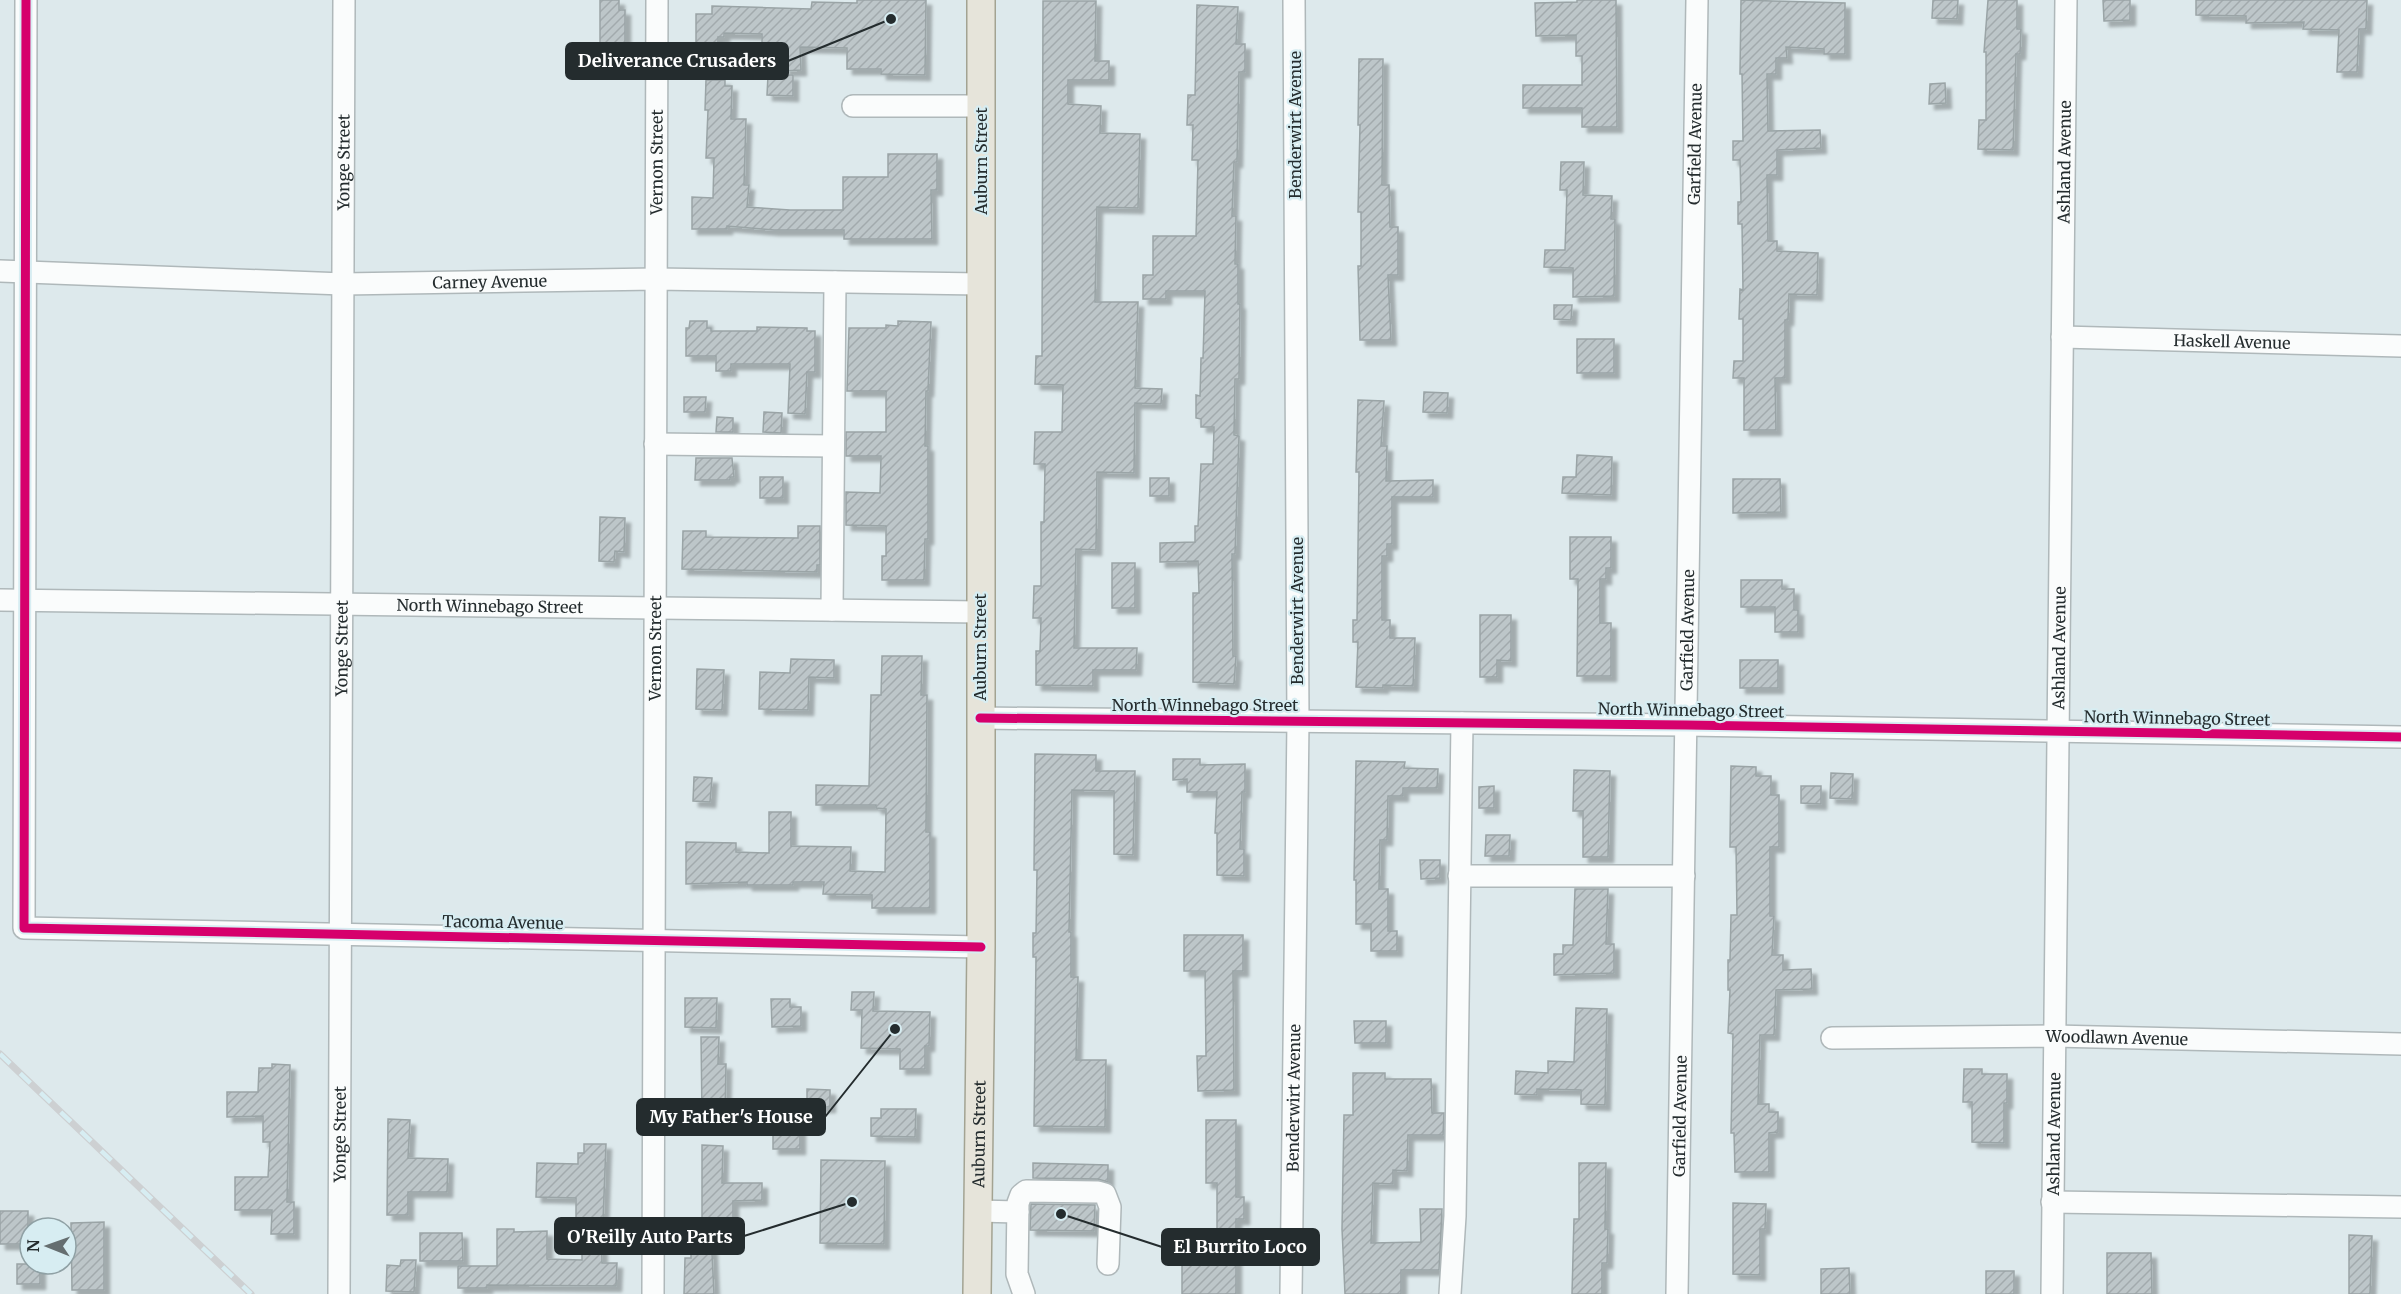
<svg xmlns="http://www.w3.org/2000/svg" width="2401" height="1294" viewBox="0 0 2401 1294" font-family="Merriweather,serif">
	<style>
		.building { fill: url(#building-hatch); stroke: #9aa4a6; stroke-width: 1.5; filter: url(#shadow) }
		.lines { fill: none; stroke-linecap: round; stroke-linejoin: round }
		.minor-casing { stroke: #afb8ba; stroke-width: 24 }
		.major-casing { stroke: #a3a392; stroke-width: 30 }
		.minor { stroke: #fafcfc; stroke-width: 21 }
		.major { stroke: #e6e4da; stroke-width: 27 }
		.rail-casing { stroke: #cdd0d2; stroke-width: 7 }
		.rail { stroke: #d7edf2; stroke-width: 4.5; stroke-dasharray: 14; stroke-linecap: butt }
		.cycleway-casing { stroke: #d7edf2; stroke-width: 13 }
		.cycleway { stroke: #d6006c; stroke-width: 9 }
		.labels { text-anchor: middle; stroke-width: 4.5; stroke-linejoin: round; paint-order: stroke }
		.street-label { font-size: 16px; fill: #242c2e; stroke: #d7edf2 }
		.leader { fill: none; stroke: #242c2e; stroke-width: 2 }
		.callout-dot { fill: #242c2e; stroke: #d7edf2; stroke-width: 2 }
		.callout { fill: #242c2e; stroke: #242c2e; stroke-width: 2 }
		.callout-label { font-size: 18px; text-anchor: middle; font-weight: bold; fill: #fff }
	</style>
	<defs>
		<pattern id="building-hatch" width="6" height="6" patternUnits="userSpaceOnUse" patternTransform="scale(1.5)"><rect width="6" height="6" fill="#bdc6c9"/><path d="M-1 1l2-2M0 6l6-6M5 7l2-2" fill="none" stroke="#a2aaad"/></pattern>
		<filter id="shadow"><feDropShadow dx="5.5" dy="5.5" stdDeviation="1.5" flood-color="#0004"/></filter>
	</defs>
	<rect width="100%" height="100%" fill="#dde9ec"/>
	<!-- building -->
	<path class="building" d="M 600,0 L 619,0 L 619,10 L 625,10 L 625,51 L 600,51 Z
		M 857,0 L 926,0 L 925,75 L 881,74 L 881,69 L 847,69 L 847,48 L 800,47 L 801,70 L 784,71 L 784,44 L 762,43 L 762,34 L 724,33 L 724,37 L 718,37 L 718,70 L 696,70 L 696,14 L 712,14 L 712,6 L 811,9 L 812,2 L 857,3 Z
		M 1577,0 L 1616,0 L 1617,127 L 1582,127 L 1582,108 L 1523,108 L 1523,85 L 1582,85 L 1582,56 L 1576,56 L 1576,35 L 1536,36 L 1535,3 L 1577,2 Z
		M 1741,0 L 1845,3 L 1845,54 L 1824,54 L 1824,49 L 1786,47 L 1787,58 L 1776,58 L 1776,74 L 1767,74 L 1768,131 L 1820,130 L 1821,148 L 1777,150 L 1777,175 L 1767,175 L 1768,241 L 1777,241 L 1777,251 L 1818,253 L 1817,295 L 1789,294 L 1788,320 L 1785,320 L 1785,378 L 1775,378 L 1776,430 L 1744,430 L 1744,378 L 1733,378 L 1734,361 L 1743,361 L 1743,319 L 1739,319 L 1740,289 L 1743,290 L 1742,224 L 1738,224 L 1738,202 L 1741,202 L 1740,160 L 1733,160 L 1733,141 L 1743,141 L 1742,74 L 1740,74 Z
		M 1933,0 L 1958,0 L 1957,19 L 1932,18 Z
		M 1988,0 L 2017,0 L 2017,29 L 2021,29 L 2020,54 L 2016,54 L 2013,150 L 1978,149 L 1979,120 L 1986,120 L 1986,52 L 1984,52 Z
		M 2103,0 L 2130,0 L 2130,20 L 2104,21 Z
		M 2196,0 L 2367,0 L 2366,29 L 2359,29 L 2357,72 L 2337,72 L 2339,30 L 2303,29 L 2304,22 L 2246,23 L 2246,16 L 2196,15 Z
		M 1043,1 L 1096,1 L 1095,61 L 1109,61 L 1109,80 L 1068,80 L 1068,104 L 1101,106 L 1100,133 L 1140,134 L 1138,208 L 1097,207 L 1095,302 L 1138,302 L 1135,388 L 1162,389 L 1161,404 L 1135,403 L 1134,473 L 1097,472 L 1096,550 L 1076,549 L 1074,648 L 1137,648 L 1136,670 L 1093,670 L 1093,686 L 1036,685 L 1036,651 L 1040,651 L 1041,618 L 1033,618 L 1034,586 L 1041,586 L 1041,522 L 1044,522 L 1045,464 L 1034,464 L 1035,432 L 1062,432 L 1063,385 L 1035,384 L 1036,356 L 1042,356 Z
		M 1197,5 L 1238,7 L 1236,44 L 1245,44 L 1245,72 L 1239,72 L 1237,162 L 1234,162 L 1232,216 L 1236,216 L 1235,264 L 1238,264 L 1238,304 L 1240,304 L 1239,379 L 1235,379 L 1234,435 L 1239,436 L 1235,554 L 1232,554 L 1233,656 L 1236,656 L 1234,684 L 1193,682 L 1193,593 L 1199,593 L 1198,561 L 1160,562 L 1160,543 L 1195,542 L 1195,526 L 1198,526 L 1201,464 L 1213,464 L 1214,427 L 1201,427 L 1201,419 L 1196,418 L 1196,395 L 1200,396 L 1201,358 L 1203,358 L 1205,291 L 1166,291 L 1166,299 L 1143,299 L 1143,275 L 1153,275 L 1153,236 L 1196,236 L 1198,160 L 1192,160 L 1193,125 L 1187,125 L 1188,95 L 1195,95 Z
		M 1359,59 L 1383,59 L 1382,185 L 1389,185 L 1390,227 L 1398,227 L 1398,275 L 1388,275 L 1391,340 L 1360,340 L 1358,266 L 1361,266 L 1361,212 L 1358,212 L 1360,125 L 1358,125 Z
		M 768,75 L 793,75 L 793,96 L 767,95 Z
		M 706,80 L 725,80 L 725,86 L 732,86 L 731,119 L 746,119 L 744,185 L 749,185 L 747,207 L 790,210 L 843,210 L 843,177 L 888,177 L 888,154 L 937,154 L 937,190 L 931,190 L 932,239 L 844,239 L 844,230 L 774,230 L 727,226 L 727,229 L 692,229 L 692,197 L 713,198 L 714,158 L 706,158 L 708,110 L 705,110 Z
		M 1945,83 L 1946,103 L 1929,104 L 1930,84 Z
		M 1561,162 L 1584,162 L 1583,195 L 1612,196 L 1611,219 L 1615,219 L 1614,296 L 1573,297 L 1573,268 L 1544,267 L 1545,250 L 1565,250 L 1567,190 L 1560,190 Z
		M 1554,305 L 1572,305 L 1571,320 L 1554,319 Z
		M 690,321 L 707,321 L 707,328 L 711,328 L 711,331 L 757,331 L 757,327 L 807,328 L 807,331 L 815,331 L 815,372 L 807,372 L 805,414 L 788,413 L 790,364 L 731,364 L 731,371 L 716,371 L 716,356 L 686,356 L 686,328 L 689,328 Z
		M 898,321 L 931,322 L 928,391 L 926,391 L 925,446 L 928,446 L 928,539 L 925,539 L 924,580 L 882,580 L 882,556 L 886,556 L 886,526 L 846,525 L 846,492 L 880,493 L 881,456 L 846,456 L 846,432 L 886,432 L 886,391 L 847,391 L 849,328 L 886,328 L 886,325 L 898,326 Z
		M 1577,339 L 1614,339 L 1614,373 L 1577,373 Z
		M 1424,392 L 1448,393 L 1447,413 L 1423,412 Z
		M 684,397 L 706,397 L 705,412 L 684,412 Z
		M 1358,400 L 1384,401 L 1381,446 L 1387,446 L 1386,481 L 1433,480 L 1433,497 L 1392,497 L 1392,544 L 1387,544 L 1387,556 L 1382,556 L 1382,620 L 1390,620 L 1390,638 L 1415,638 L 1413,686 L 1383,685 L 1383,688 L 1356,687 L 1358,642 L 1353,642 L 1353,620 L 1357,620 L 1359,472 L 1356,472 Z
		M 764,412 L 782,413 L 781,433 L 763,432 Z
		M 717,417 L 733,418 L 733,432 L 716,432 Z
		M 1577,455 L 1612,457 L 1611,495 L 1562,493 L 1563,477 L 1576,477 Z
		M 696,458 L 732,458 L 734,477 L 730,477 L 730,480 L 695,480 Z
		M 760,477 L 783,477 L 783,498 L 760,498 Z
		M 1150,478 L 1169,478 L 1169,496 L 1150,496 Z
		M 1733,479 L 1780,479 L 1781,512 L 1733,513 Z
		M 600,517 L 625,518 L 624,552 L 615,551 L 614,562 L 599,561 Z
		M 798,526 L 820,526 L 820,565 L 817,565 L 817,572 L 682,569 L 683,531 L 706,531 L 706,537 L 798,538 Z
		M 1570,537 L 1611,537 L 1611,568 L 1606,568 L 1606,579 L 1600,579 L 1600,623 L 1611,623 L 1611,676 L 1577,676 L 1578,579 L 1570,579 Z
		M 1112,563 L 1135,563 L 1135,608 L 1112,608 Z
		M 1741,580 L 1782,580 L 1782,589 L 1794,589 L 1794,610 L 1798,610 L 1798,632 L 1775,632 L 1775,607 L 1741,607 Z
		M 1480,615 L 1511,615 L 1511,661 L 1497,660 L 1497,677 L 1480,677 Z
		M 882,656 L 922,656 L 921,695 L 927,695 L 926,832 L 930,832 L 930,908 L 872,908 L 872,895 L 823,894 L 824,882 L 793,882 L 793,885 L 747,885 L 747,882 L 686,884 L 686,842 L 736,843 L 736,852 L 769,853 L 769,812 L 791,812 L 791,846 L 851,847 L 850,871 L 885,872 L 886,809 L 876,808 L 876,805 L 816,805 L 816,785 L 869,786 L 871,695 L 881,695 Z
		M 791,659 L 834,660 L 834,678 L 809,677 L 808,710 L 759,709 L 760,672 L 790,673 Z
		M 1740,660 L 1778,660 L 1778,688 L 1740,688 Z
		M 697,669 L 724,670 L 722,710 L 696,709 Z
		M 1035,754 L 1096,755 L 1096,771 L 1135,771 L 1133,855 L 1114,854 L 1114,791 L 1072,790 L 1069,932 L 1071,932 L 1071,977 L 1078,977 L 1076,1060 L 1106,1060 L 1105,1127 L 1034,1126 L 1036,957 L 1033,957 L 1033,933 L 1036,933 L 1037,870 L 1034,870 Z
		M 1173,759 L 1200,759 L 1200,765 L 1245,764 L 1245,792 L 1242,792 L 1240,849 L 1244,849 L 1244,876 L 1217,875 L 1217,833 L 1215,833 L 1217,792 L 1187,792 L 1187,779 L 1173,780 Z
		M 1356,761 L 1405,762 L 1404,768 L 1438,769 L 1437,788 L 1403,788 L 1403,796 L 1388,796 L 1387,840 L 1380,840 L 1379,889 L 1388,889 L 1388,931 L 1397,931 L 1397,951 L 1371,951 L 1371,924 L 1356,924 L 1356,880 L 1354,880 Z
		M 1731,766 L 1756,767 L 1756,776 L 1771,776 L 1771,795 L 1779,795 L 1779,847 L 1770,847 L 1770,916 L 1774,916 L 1772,955 L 1783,955 L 1783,970 L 1811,969 L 1812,989 L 1776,990 L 1774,1035 L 1760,1035 L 1758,1104 L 1769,1104 L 1769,1112 L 1778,1112 L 1778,1132 L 1769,1133 L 1769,1172 L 1735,1172 L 1734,1133 L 1731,1133 L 1733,1034 L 1728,1033 L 1730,990 L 1728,990 L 1728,960 L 1730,960 L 1731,915 L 1737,915 L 1736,847 L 1730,847 Z
		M 1574,770 L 1610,771 L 1608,857 L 1583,857 L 1583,811 L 1573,811 Z
		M 1831,773 L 1853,774 L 1852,799 L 1830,798 Z
		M 694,777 L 712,778 L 710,802 L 693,801 Z
		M 1494,786 L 1494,808 L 1479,808 L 1479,787 Z
		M 1801,786 L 1821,786 L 1821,804 L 1801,803 Z
		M 1486,835 L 1510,835 L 1509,856 L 1485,856 Z
		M 1420,860 L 1440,860 L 1440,878 L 1421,879 Z
		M 1575,889 L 1608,889 L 1606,944 L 1614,944 L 1614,973 L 1554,975 L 1554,954 L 1563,954 L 1563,945 L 1573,945 Z
		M 1184,935 L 1243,935 L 1243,971 L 1233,971 L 1234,1090 L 1198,1091 L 1197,1056 L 1206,1056 L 1205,971 L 1184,971 Z
		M 852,992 L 874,992 L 873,1011 L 930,1012 L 929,1046 L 925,1046 L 925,1069 L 900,1069 L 900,1049 L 861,1048 L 862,1010 L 851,1010 Z
		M 685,998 L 717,998 L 716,1028 L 685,1027 Z
		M 771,999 L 790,999 L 790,1007 L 801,1007 L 801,1026 L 772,1027 Z
		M 1576,1008 L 1607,1009 L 1605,1105 L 1581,1104 L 1581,1090 L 1537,1089 L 1537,1095 L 1515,1094 L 1516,1071 L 1548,1073 L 1548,1061 L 1574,1062 Z
		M 1354,1021 L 1386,1021 L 1386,1043 L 1355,1043 Z
		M 701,1037 L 719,1037 L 718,1064 L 726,1064 L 725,1116 L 702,1116 Z
		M 272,1064 L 290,1065 L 287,1202 L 294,1202 L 294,1234 L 271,1234 L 272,1210 L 235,1210 L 235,1177 L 268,1177 L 270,1142 L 263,1142 L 263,1116 L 227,1117 L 227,1092 L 258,1092 L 259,1068 L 272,1068 Z
		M 1964,1069 L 1982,1069 L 1982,1074 L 2007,1074 L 2007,1103 L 2004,1103 L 2004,1143 L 1972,1142 L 1972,1102 L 1963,1102 Z
		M 1353,1073 L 1385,1073 L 1385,1079 L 1431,1079 L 1432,1113 L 1444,1113 L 1443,1135 L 1408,1135 L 1407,1171 L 1393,1170 L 1393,1184 L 1373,1183 L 1371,1243 L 1421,1242 L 1420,1209 L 1442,1209 L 1439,1270 L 1401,1270 L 1401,1294 L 1345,1294 L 1342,1229 L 1344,1115 L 1353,1115 Z
		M 807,1089 L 830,1090 L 830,1107 L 807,1107 Z
		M 881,1109 L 916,1109 L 915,1137 L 871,1136 L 871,1118 L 881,1118 Z
		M 388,1119 L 410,1120 L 408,1158 L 448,1159 L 447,1192 L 408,1192 L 408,1215 L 387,1215 Z
		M 1206,1120 L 1236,1120 L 1236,1197 L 1244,1197 L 1244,1219 L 1236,1219 L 1236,1294 L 1182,1294 L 1182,1256 L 1203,1256 L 1202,1237 L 1217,1236 L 1217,1183 L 1206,1183 Z
		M 773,1125 L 800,1125 L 800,1149 L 773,1149 Z
		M 584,1144 L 606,1144 L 603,1221 L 601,1221 L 602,1263 L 617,1263 L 616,1286 L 487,1285 L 487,1288 L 458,1288 L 458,1266 L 497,1266 L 497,1229 L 514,1229 L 514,1232 L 547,1231 L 547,1259 L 582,1260 L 582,1221 L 576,1221 L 576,1198 L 536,1197 L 537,1163 L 578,1164 L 578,1153 L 584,1153 Z
		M 702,1145 L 723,1146 L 722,1183 L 762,1183 L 762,1200 L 733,1201 L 733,1225 L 702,1224 Z
		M 821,1160 L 885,1161 L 884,1244 L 820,1243 Z
		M 1033,1163 L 1108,1165 L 1108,1182 L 1098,1179 L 1033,1178 Z
		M 1579,1163 L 1606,1163 L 1605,1229 L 1608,1229 L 1607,1263 L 1602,1263 L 1602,1294 L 1572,1294 L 1574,1219 L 1579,1219 Z
		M 1733,1203 L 1766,1204 L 1765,1229 L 1760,1229 L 1760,1275 L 1733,1274 Z
		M 1031,1204 L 1095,1205 L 1094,1231 L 1030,1230 Z
		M 0,1211 L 28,1211 L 28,1244 L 0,1244 Z
		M 104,1222 L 104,1290 L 72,1290 L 71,1223 Z
		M 420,1233 L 462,1233 L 463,1261 L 420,1261 Z
		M 691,1233 L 711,1233 L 714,1294 L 684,1294 L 685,1258 L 691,1258 Z
		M 2349,1235 L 2372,1236 L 2370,1294 L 2349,1294 Z
		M 2107,1253 L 2151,1253 L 2152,1294 L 2107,1294 Z
		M 401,1260 L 416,1260 L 414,1292 L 386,1291 L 387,1265 L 400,1266 Z
		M 17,1264 L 40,1264 L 40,1284 L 17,1284 Z
		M 1849,1268 L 1850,1294 L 1821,1294 L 1821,1269 Z
		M 1986,1271 L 2014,1271 L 2014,1294 L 1986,1294 Z"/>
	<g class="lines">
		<defs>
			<g id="minor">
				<path d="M 26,0 L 24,928 L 981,947"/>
				<path d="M 853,106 L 981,106"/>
				<path id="s1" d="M 0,271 L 343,284 L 656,279 L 981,284"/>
				<path id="s2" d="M 2062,337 L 2401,346"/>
				<path d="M 655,444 L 833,446"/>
				<path id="s3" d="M 0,600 L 980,612"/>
				<path d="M 832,610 L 835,282"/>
				<path d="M 980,718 L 1686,725 L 2401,737"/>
				<path d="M 1459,876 L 1684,876"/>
				<path id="s4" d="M 1832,1038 L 2054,1036 L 2401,1044"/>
				<path d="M 2052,1202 L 2401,1207"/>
				<path d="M 978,1211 L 1018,1212"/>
				<path id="s5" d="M 339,1294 L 344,0"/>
				<path id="s6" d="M 653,1294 L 657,0"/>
				<path d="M 1024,1294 L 1017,1274 L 1018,1203 L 1021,1195 L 1026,1191 L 1098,1192 L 1105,1194 L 1110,1207 L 1108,1264"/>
				<path id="s7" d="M 1291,1294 L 1298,721 L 1294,0"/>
				<path d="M 1450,1294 L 1455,1216 L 1462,723"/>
				<path id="s8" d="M 1677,1294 L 1697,0"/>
				<path id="s9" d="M 2052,1294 L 2066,0"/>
			</g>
			<g id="major">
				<path id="s10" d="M 977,1294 L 981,947 L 981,0"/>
			</g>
		</defs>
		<!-- minor casing -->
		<use href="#minor" class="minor-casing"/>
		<!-- major casing -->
		<use href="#major" class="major-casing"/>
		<!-- minor -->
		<use href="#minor" class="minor"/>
		<!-- major -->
		<use href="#major" class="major"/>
		<defs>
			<path id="rail" d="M 0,1054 L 251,1294"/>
		</defs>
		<!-- rail casing -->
		<use href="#rail" class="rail-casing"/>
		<!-- rail -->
		<use href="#rail" class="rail"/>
		<defs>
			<path id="cycleway" d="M 26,0 L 24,928 L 981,947
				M 980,718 L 1686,725 L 2401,737"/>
		</defs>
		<!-- cycleway casing -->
		<use href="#cycleway" class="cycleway-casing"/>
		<!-- cycleway -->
		<use href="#cycleway" class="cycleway"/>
	</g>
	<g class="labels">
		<!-- street labels -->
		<g class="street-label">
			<text transform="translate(1295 125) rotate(-90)" y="6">Benderwirt Avenue</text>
			<text dy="6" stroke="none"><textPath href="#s8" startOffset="1150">Garfield Avenue</textPath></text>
			<text dy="6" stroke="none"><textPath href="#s5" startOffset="1132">Yonge Street</textPath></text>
			<text dy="6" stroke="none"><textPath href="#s6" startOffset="1132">Vernon Street</textPath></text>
			<text transform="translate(981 161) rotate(-90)" y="6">Auburn Street</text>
			<text dy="6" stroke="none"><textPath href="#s9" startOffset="1132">Ashland Avenue</textPath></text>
			<text dy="6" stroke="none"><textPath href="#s1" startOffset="490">Carney Avenue</textPath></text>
			<text dy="6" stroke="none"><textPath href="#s2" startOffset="170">Haskell Avenue</textPath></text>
			<text dy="6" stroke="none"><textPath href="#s3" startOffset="490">North Winnebago Street</textPath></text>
			<text transform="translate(1297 611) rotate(-90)" y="6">Benderwirt Avenue</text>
			<text dy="6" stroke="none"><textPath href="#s8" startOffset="664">Garfield Avenue</textPath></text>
			<text dy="6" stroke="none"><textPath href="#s5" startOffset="646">Yonge Street</textPath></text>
			<text dy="6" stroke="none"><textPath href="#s6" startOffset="646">Vernon Street</textPath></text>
			<text transform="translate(980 647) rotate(-90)" y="6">Auburn Street</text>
			<text dy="6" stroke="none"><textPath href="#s9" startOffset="646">Ashland Avenue</textPath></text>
			<text x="1205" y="711">North Winnebago Street</text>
			<text transform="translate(1691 710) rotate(1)" y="6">North Winnebago Street</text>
			<text transform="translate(2177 718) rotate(1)" y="6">North Winnebago Street</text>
			<text transform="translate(503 922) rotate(1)" y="6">Tacoma Avenue</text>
			<text dy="6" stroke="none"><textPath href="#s4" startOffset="285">Woodlawn Avenue</textPath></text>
			<text dy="6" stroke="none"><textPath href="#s7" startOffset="196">Benderwirt Avenue</textPath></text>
			<text dy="6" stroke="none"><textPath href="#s8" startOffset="178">Garfield Avenue</textPath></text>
			<text dy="6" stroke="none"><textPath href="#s5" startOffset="160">Yonge Street</textPath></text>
			<text dy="6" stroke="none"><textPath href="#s10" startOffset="160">Auburn Street</textPath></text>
			<text dy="6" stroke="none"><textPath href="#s9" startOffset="160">Ashland Avenue</textPath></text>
		</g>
	</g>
	<!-- callouts -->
	<path class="leader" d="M891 19L788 61M895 1029L825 1117M852 1202L744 1236M1061 1214L1162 1247"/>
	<g class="callout-dot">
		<circle cx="891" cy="19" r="6"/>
		<circle cx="895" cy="1029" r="6"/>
		<circle cx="852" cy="1202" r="6"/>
		<circle cx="1061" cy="1214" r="6"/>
	</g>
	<g class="callout">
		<rect x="566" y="43" width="222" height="36" rx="6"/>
		<rect x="637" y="1099" width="188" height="36" rx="6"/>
		<rect x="555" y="1218" width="189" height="36" rx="6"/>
		<rect x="1162" y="1229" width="157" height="36" rx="6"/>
	</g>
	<g class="callout-label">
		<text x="677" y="67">Deliverance Crusaders</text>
		<text x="731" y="1123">My Father's House</text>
		<text x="650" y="1243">O'Reilly Auto Parts</text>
		<text x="1240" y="1253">El Burrito Loco</text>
	</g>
	<!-- north arrow -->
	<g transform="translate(48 1246) rotate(271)"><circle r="28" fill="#d7edf2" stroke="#8fa0a4" stroke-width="1.5"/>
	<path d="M0-4.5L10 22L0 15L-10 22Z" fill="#656e70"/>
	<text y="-9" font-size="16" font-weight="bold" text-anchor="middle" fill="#242c2e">N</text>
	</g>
</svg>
